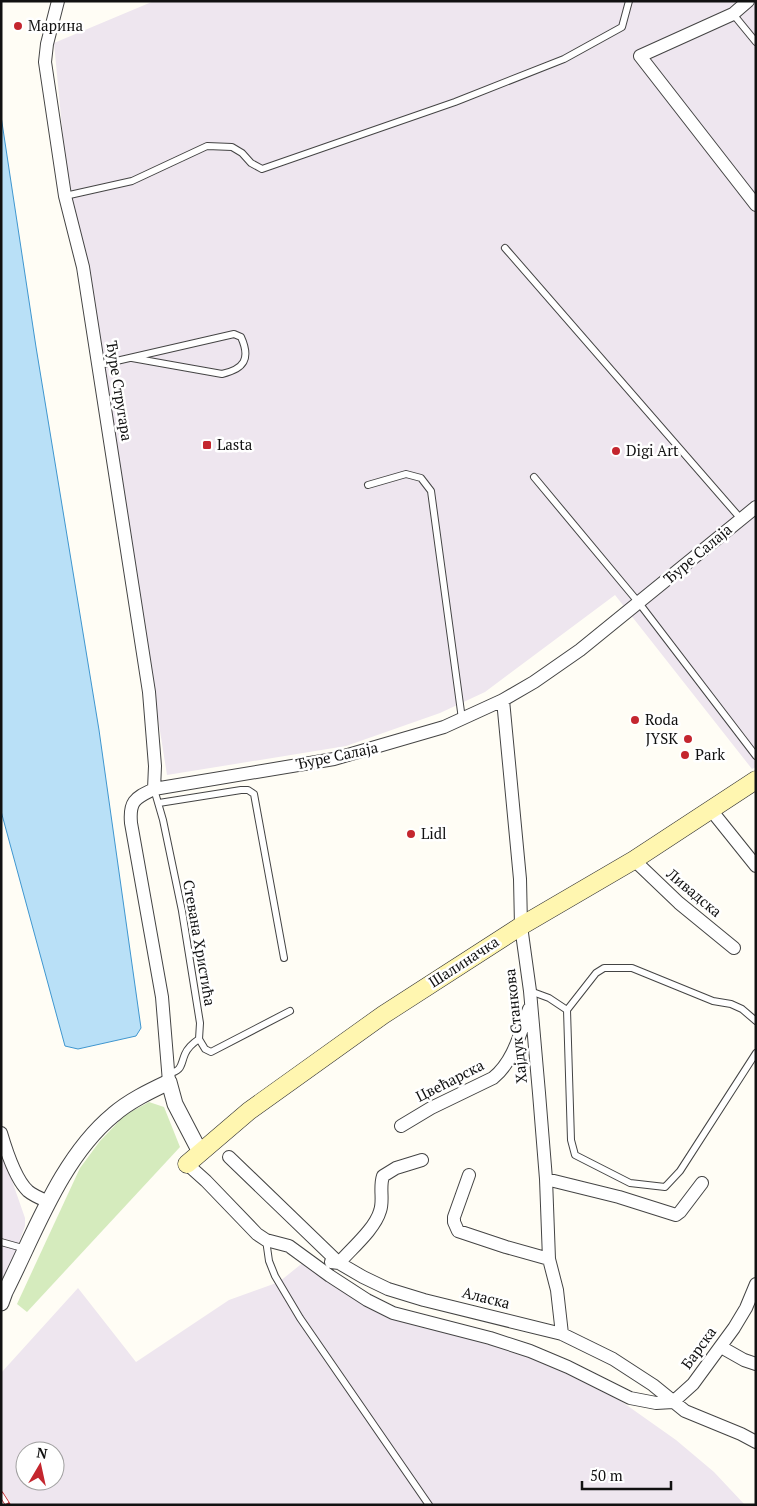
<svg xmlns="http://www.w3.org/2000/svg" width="757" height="1506" viewBox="0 0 757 1506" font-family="'PT Serif',serif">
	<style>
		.industrial { fill: #eee6ef; fill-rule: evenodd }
		.green { fill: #d5ebbd }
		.water { fill: #b9e0f7; stroke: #3f96cf }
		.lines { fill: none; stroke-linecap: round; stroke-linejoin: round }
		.service-casing { stroke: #444; stroke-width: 8 }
		.minor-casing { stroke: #444; stroke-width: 14 }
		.tertiary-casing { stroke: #444; stroke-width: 17 }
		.secondary-casing { stroke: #333; stroke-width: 19 }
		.service { stroke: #fff; stroke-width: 6 }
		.minor { stroke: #fff; stroke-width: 12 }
		.tertiary { stroke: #fff; stroke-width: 15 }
		.secondary { stroke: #fff6b0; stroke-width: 18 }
		.rail-casing { stroke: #c4262e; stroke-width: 5.5 }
		.rail { stroke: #fff; stroke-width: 4; stroke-dasharray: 11; stroke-linecap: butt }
		.poi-dot { fill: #c4262e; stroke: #fff; stroke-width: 2 }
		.labels { text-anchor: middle; stroke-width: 5; stroke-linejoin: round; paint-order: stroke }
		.poi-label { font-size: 15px; fill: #111; stroke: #fff; text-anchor: start }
		.street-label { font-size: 15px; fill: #111; stroke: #fff }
	</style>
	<rect width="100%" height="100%" fill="#fffdf5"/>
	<!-- industrial -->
	<path class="industrial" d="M 154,1 L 756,1 L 756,767 L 752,769 L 615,595 L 485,692 L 440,713 L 346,746 L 167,775 L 102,365 L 69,201 L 54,43 Z
		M 1,1149 L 25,1218 L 25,1226 L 14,1256 L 1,1281 Z
		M 305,1261 L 390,1316 L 520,1352 L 562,1369 L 618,1399 L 676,1440 L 714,1472 L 745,1505 L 12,1505 L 1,1489 L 1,1373 L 78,1288 L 136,1362 L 229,1300 L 279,1282 ZM 25,1451 L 55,1451 L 55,1481 L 25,1481 Z"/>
	<!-- green -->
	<path class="green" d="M 149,1102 L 164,1107 L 180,1147 L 27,1312 L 17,1304 L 80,1168 L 100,1141 L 125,1115 Z"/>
	<!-- water -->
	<path class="water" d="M 1,116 L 36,347 L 99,730 L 141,1028 L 136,1036 L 78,1049 L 65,1046 L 1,811 Z"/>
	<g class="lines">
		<defs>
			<path id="service" d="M 733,14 L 756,42
				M 65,196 L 132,181 L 207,146 L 232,147 L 242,153 L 251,163 L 262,169 L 455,102 L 564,59 L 622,27 L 629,1
				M 505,248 L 741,519
				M 99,365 L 234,334 L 241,337 C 251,359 244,369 222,374 L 132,358
				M 534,477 L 639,603 L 756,756
				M 368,485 L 406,474 L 421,478 L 431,491 L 462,719
				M 154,789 L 163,820 L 182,911 L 200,1023 L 199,1039 C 193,1043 188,1047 185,1054 C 180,1066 183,1070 168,1074
				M 159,803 L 241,790 L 248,790 L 254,794 L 284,958
				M 530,991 L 549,998 L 567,1010 L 596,973 L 604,968 L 632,968 L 713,1001 L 731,1004 L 742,1009 L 756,1021
				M 567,1010 L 571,1140 L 575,1155 L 630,1183 L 665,1187 L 680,1171 L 756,1053
				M 199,1039 L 205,1049 L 211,1052 L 290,1011
				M 266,1240 L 269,1261 L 275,1276 L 300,1318 L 429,1505
				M 1,1242 L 26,1249"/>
			<path id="minor" d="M 58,1 L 47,44 L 45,62 L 65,196 L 83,267 L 149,692 L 155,766 L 154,789
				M 748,1 L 733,14 L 640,56 L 756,205
				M 503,700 L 520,879 L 521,926 L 530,991 L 539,1093 L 546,1179 L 549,1259 L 557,1290 L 562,1334
				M 711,810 L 756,866
				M 634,860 L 679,903 L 734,948
				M 169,1082 L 162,997 L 131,823 C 129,800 136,798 154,789 L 334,759 L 444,727 L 503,700 L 534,682 L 580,650 L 756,507
				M 401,1126 L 431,1108 L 493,1078 C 514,1061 520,1033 529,1009
				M 1,1133 C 6,1150 15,1179 28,1191 C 34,1196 42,1199 49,1202
				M 229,1157 L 339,1263 L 363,1277 L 388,1289 L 424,1300 L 562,1334 L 613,1359 L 653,1385 L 685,1411 L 741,1434 L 756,1442
				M 187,1164 L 206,1181 L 257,1234 L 266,1240 L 289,1246 L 330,1276 L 367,1300 L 393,1313 L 490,1338 L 530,1351 L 568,1367 L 630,1398 L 656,1403 L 673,1402 L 693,1384 L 734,1328 L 746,1308 L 756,1284
				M 469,1175 L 454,1217 L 454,1222 L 458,1231 L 506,1247 L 549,1259
				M 546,1179 L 619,1197 L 676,1215 L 680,1212 L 702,1183
				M 331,1262 L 339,1263 C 351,1249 375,1229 380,1211 C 384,1200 379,1188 383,1176 L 396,1168 L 422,1160
				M 721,1347 L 744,1360 L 756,1364"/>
			<path id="tertiary" d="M 1,1303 L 5,1292 C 35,1233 61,1158 113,1115 C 129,1101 150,1091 169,1082 L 175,1104 L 200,1152"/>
			<path id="secondary" d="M 187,1164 L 249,1111 L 383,1015 L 521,926 L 634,860 L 756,780"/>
		</defs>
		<!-- service casing -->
		<use href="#service" class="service-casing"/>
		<!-- minor casing -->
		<use href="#minor" class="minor-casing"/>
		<!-- tertiary casing -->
		<use href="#tertiary" class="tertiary-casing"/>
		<!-- secondary casing -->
		<use href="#secondary" class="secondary-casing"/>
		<!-- service -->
		<use href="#service" class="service"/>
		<!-- minor -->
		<use href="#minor" class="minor"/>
		<!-- tertiary -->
		<use href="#tertiary" class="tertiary"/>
		<!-- secondary -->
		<use href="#secondary" class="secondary"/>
		<defs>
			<path id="rail" d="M 1,1494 L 8,1505"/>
		</defs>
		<!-- rail casing -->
		<use href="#rail" class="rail-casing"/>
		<!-- rail -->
		<use href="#rail" class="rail"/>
	</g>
	<!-- markers -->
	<g class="poi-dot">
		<circle cx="18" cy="26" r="5"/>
		<rect x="202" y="440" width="10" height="10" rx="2.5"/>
		<circle cx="616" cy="451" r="5"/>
		<circle cx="635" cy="720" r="5"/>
		<circle cx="688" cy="739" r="5"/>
		<circle cx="685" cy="755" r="5"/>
		<circle cx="411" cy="834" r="5"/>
	</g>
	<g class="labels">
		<!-- poi labels -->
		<g class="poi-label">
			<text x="28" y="31">Марина</text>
			<text x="217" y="450">Lasta</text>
			<text x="626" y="456">Digi Art</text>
			<text x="645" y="725">Roda</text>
			<text x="678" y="744" text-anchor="end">JYSK</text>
			<text x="695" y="760">Park</text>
			<text x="421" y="839">Lidl</text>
		</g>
		<!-- street labels -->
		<g class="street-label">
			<text transform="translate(119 391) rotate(81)" y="5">Ђуре Стругара</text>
			<text transform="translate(698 554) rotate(-40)" y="5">Ђуре Салаја</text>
			<text transform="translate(337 756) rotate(-12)" y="5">Ђуре Салаја</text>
			<text transform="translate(694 893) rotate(40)" y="5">Ливадска</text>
			<text transform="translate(199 943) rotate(80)" y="5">Стевана Христића</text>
			<text transform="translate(464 962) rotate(-33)" y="5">Шалиначка</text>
			<text transform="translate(516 1026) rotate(-96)" y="5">Хајдук Станкова</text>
			<text transform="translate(450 1081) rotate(-27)" y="5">Цвећарска</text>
			<text transform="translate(486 1298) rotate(14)" y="5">Аласка</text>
			<text transform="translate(699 1348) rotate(-54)" y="5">Барска</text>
		</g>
	</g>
	<!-- border -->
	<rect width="757" height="1506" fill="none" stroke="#111111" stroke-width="5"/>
	<!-- north arrow -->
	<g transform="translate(40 1466) rotate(9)"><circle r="24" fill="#ffffff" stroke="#a0a0a0"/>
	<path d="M0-4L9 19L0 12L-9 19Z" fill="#c4262e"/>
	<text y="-8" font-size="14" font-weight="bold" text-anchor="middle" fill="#111111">N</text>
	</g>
	<!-- scale -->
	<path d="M582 1481v8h89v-8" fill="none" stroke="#111111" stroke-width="2.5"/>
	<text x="590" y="1481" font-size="15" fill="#111111" stroke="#ffffff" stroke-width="4" paint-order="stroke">50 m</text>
</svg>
